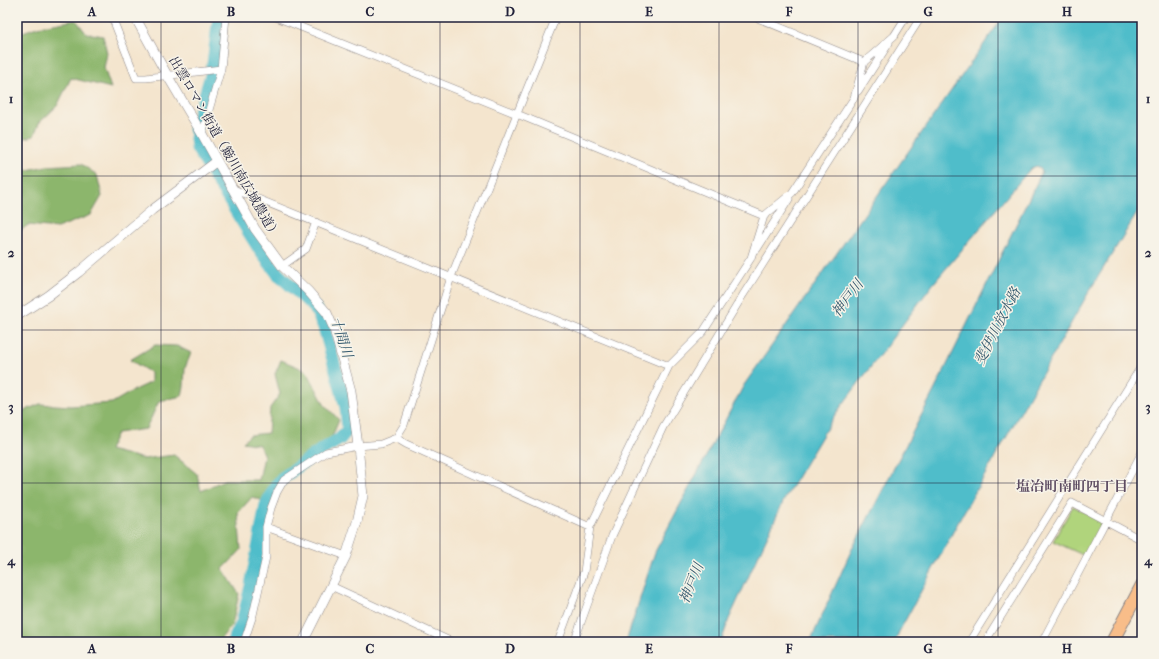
<svg xmlns="http://www.w3.org/2000/svg" width="1159" height="659" viewBox="0 0 1159 659" font-family="'IM FELL French Canon','Noto Serif JP',serif">
	<style>
		.green { fill: #b0d47c; stroke: #697b5c }
		.forest { fill: #8cb66c; stroke: #576c54 }
		.water { fill: #50bdca; stroke: #397082 }
		.lines { fill: none; stroke-linecap: round; stroke-linejoin: round }
		.river { stroke: #50bdca; stroke-width: 13 }
		.minor-casing { stroke: #8b8484; stroke-width: 8 }
		.tertiary-casing { stroke: #8b8484; stroke-width: 10 }
		.trunk-casing { stroke: #8b8484; stroke-width: 14 }
		.minor { stroke: #fff; stroke-width: 7 }
		.tertiary { stroke: #fff; stroke-width: 9 }
		.trunk { stroke: #f8bd89; stroke-width: 12 }
		.grid { fill: none; stroke: #22223b; stroke-width: 1; stroke-opacity: 0.55 }
		.labels { text-anchor: middle; stroke-width: 3; stroke-linejoin: round; paint-order: stroke }
		.street-label { font-size: 13px; fill: #22223b; stroke: #f7f3e8 }
		.water-label { font-size: 14px; font-style: italic; fill: #32586d; stroke: #f7f3e8 }
		.neighbourhood-label { font-size: 14px; font-weight: bold; fill: #5d4c62; stroke: #f7f3e8 }
		.neatline { fill: none; stroke: #22223b; stroke-width: 1.5 }
		.grid-label { font-size: 13px; text-anchor: middle; font-weight: bold; fill: #22223b }
	</style>
	<rect width="100%" height="100%" fill="#f7f3e8"/>
	<filter id="ink" filterUnits="userSpaceOnUse"><feTurbulence type="fractalNoise" baseFrequency=".025" numOctaves="2"/><feDisplacementMap in="SourceGraphic" scale="8" xChannelSelector="R" yChannelSelector="G"/><feConvolveMatrix kernelMatrix="1 2 1 2 8 2 1 2 1" color-interpolation-filters="sRGB"/></filter>
	<filter id="wash" filterUnits="userSpaceOnUse"><feTurbulence type="fractalNoise" baseFrequency=".012" numOctaves="4" result="noise"/><feDisplacementMap in="SourceGraphic" scale="16" xChannelSelector="R" yChannelSelector="G"/><feGaussianBlur stdDeviation="0.9" result="paint"/><feColorMatrix in="noise" values="0 0 0 0 0 0 0 0 0 0 0 0 0 0 0 0 0 1.4 0 .05"/><feComposite in="paint" operator="in"/></filter>
	<g filter="url(#wash)">
		<rect width="100%" height="100%" fill="#f4e5ce"/>
		<!-- green -->
		<path class="green" d="M 1073,506 L 1099,519 L 1101,527 L 1085,556 L 1053,541 Z"/>
		<!-- forest -->
		<path class="forest" d="M 76,20 L 86,33 L 103,36 L 107,53 L 104,68 L 111,88 L 71,78 L 57,106 L 39,123 L 34,136 L 17,140 L 17,34 L 37,27 Z
			M 81,164 L 97,175 L 102,196 L 91,215 L 57,228 L 28,225 L 17,233 L 17,172 L 47,166 Z
			M 155,345 L 177,346 L 191,353 L 185,368 L 184,386 L 182,396 L 159,401 L 146,429 L 117,433 L 109,450 L 144,459 L 174,455 L 197,474 L 201,491 L 224,480 L 259,480 L 264,456 L 259,445 L 243,442 L 250,435 L 268,433 L 270,408 L 280,394 L 275,374 L 281,360 L 298,367 L 308,373 L 324,404 L 339,420 L 332,437 L 279,476 L 264,501 L 252,497 L 238,513 L 241,550 L 223,569 L 239,594 L 232,625 L 218,642 L 17,642 L 17,414 L 40,404 L 70,406 L 112,403 L 136,389 L 151,382 L 151,373 L 130,360 Z"/>
		<!-- water -->
		<path class="water" d="M 1003,17 L 1142,17 L 1142,205 L 1090,290 L 961,517 L 899,632 L 895,642 L 810,642 L 851,551 L 936,387 L 1042,172 L 1040,168 L 1037,166 L 1031,168 L 933,284 L 834,416 L 785,498 L 753,567 L 729,619 L 721,642 L 626,642 L 655,552 L 744,385 Z"/>
		<g class="lines">
			<!-- river -->
			<path class="river" d="M 219,17 L 212,72 L 195,128 L 197,148 L 261,252 L 278,274 L 315,308 L 324,327 L 346,407 L 348,429 L 340,439 L 321,450 L 285,476 L 276,485 L 266,505 L 251,586 L 242,623 L 233,642"/>
		</g>
	</g>
	<g filter="url(#ink)">
		<g class="lines">
			<defs>
				<path id="minor" d="M 112,17 L 136,78 L 146,78 L 221,69
					M 276,17 L 517,114 L 764,216
					M 755,17 L 864,62
					M 858,91 L 889,43
					M 202,134 L 221,69 L 226,17
					M 231,188 L 669,366
					M 757,249 L 789,199
					M 282,266 L 306,249 L 316,222
					M 396,438 L 406,444 L 590,527
					M 266,527 L 346,556
					M 331,586 L 452,642
					M 244,642 L 253,615 L 266,557 L 266,527 L 271,508 L 277,492 L 284,480 L 326,452 L 358,446 L 381,444 L 396,438 L 404,425 L 451,277 L 556,17
					M 558,642 L 584,572 L 590,527 L 669,366 L 703,332 L 751,258 L 764,216 L 792,193 L 854,98 L 864,62 L 894,36 L 906,17
					M 574,642 L 612,536 L 663,427 L 743,295 L 921,17
					M 969,642 L 1142,365
					M 985,642 L 1072,503 L 1142,540
					M 1042,642 L 1142,452"/>
				<path id="tertiary" d="M 135,17 L 167,75 L 202,134 L 255,229 L 282,266 L 308,291 L 327,313 L 334,329 L 351,391 L 358,446 L 363,496 L 357,522 L 346,556 L 303,642
					M 17,316 L 48,296 L 79,272 L 152,210 L 217,161"/>
				<path id="trunk" d="M 1112,642 L 1142,585"/>
			</defs>
			<!-- minor casing -->
			<use href="#minor" class="minor-casing"/>
			<!-- tertiary casing -->
			<use href="#tertiary" class="tertiary-casing"/>
			<!-- trunk casing -->
			<use href="#trunk" class="trunk-casing"/>
			<!-- minor -->
			<use href="#minor" class="minor"/>
			<!-- tertiary -->
			<use href="#tertiary" class="tertiary"/>
			<!-- trunk -->
			<use href="#trunk" class="trunk"/>
		</g>
	</g>
	<!-- grid -->
	<path class="grid" d="M 161,17 L 161,642M 301,17 L 301,642M 440,17 L 440,642M 580,17 L 580,642M 719,17 L 719,642M 858,17 L 858,642M 998,17 L 998,642M 17,176 L 1142,176M 17,330 L 1142,330M 17,483 L 1142,483"/>
	<g class="labels">
		<!-- street labels -->
		<g class="street-label">
			<text transform="translate(225 147) rotate(60)" y="5">出雲ロマン街道（簸川南広域農道）</text>
		</g>
		<!-- water labels -->
		<g class="water-label">
			<text transform="translate(847 298) rotate(-53)" y="5">神戸川</text>
			<text transform="translate(997 326) rotate(-63)" y="5">斐伊川放水路</text>
			<text transform="translate(342 337) rotate(72)" y="5">十間川</text>
			<text transform="translate(691 583) rotate(-68)" y="5">神戸川</text>
		</g>
		<!-- neighbourhood labels -->
		<g class="neighbourhood-label">
			<text x="1072" y="491">塩冶町南町四丁目</text>
		</g>
	</g>
	<!-- margin -->
	<rect width="1159" height="659" fill="none" stroke="#f7f3e8" stroke-width="44"/>
	<rect x="22" y="22" width="1115" height="615" class="neatline"/>
	<g class="grid-label">
		<text x="92" y="16">A</text>
		<text x="231" y="16">B</text>
		<text x="370" y="16">C</text>
		<text x="510" y="16">D</text>
		<text x="649" y="16">E</text>
		<text x="789" y="16">F</text>
		<text x="928" y="16">G</text>
		<text x="1067" y="16">H</text>
		<text x="11" y="103">1</text>
		<text x="1148" y="103">1</text>
		<text x="11" y="257">2</text>
		<text x="1148" y="257">2</text>
		<text x="11" y="411">3</text>
		<text x="1148" y="411">3</text>
		<text x="11" y="565">4</text>
		<text x="1148" y="565">4</text>
		<text x="92" y="653">A</text>
		<text x="231" y="653">B</text>
		<text x="370" y="653">C</text>
		<text x="510" y="653">D</text>
		<text x="649" y="653">E</text>
		<text x="789" y="653">F</text>
		<text x="928" y="653">G</text>
		<text x="1067" y="653">H</text>
	</g>
</svg>
